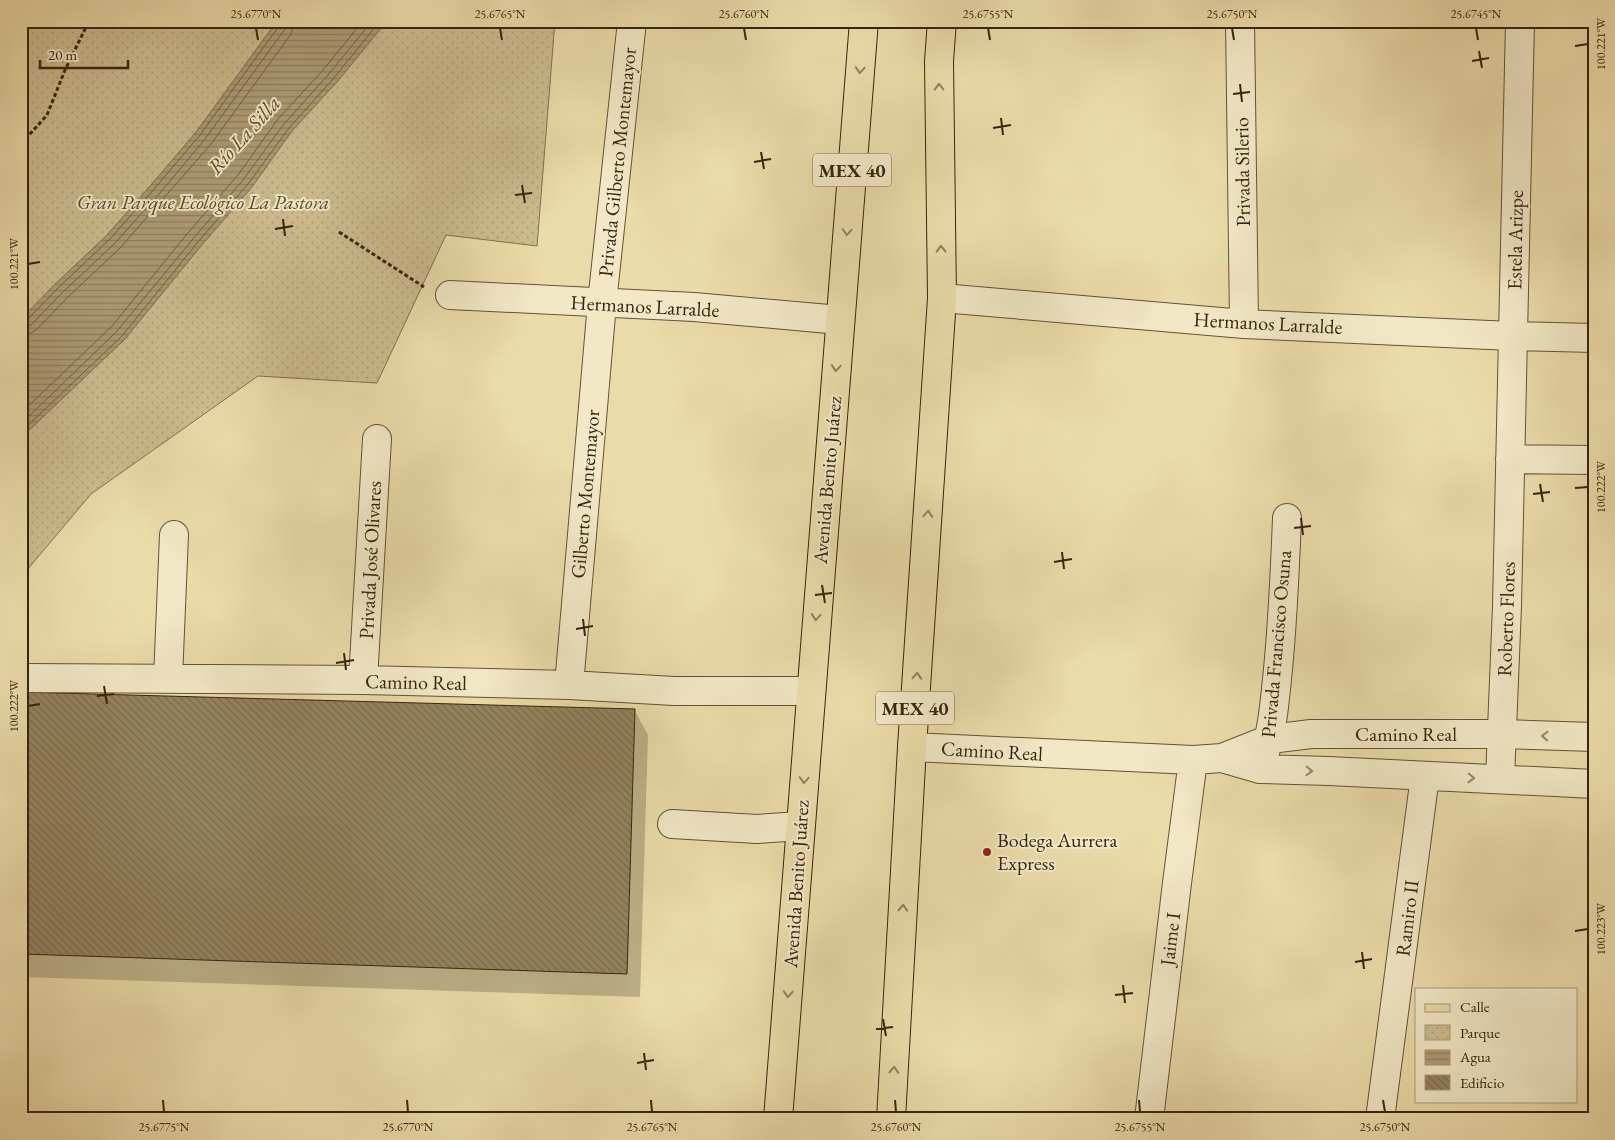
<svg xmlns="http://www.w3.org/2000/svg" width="1615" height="1140" viewBox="0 0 1615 1140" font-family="'EB Garamond',serif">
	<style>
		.park { fill: url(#park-dots); stroke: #827050 }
		.water { fill: url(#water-rules); stroke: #7f6c4d }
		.shadow { fill: #0003 }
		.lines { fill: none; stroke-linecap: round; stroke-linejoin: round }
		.shore { stroke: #736042; stroke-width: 1 }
		.building { fill: url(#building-back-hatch); stroke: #382310 }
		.minor-casing { stroke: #655136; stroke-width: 30 }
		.major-casing { stroke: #382310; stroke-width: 30 }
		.path { stroke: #382310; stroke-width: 3; stroke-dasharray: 4 2.5; stroke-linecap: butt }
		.minor { stroke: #f2e8c7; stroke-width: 28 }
		.major { stroke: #ebdba9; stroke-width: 28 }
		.oneway { stroke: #927f5c }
		.oneway2 { stroke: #95866c }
		.ticks { fill: none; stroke: #382310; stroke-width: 2 }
		.poi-dot { fill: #8f2418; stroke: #f2e8c7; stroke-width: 2 }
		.labels { text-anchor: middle; stroke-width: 4; stroke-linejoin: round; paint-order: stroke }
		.shield { fill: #f2e8c7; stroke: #705e47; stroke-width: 1 }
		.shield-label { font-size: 19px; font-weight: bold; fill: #382310 }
		.street-label { font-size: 20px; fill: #382310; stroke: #f2e8c7 }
		.park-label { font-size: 20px; font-style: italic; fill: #5d4930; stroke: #f2e8c7 }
		.poi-label { font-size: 20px; fill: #382310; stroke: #f2e8c7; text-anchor: start }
		.water-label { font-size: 21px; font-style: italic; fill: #614d33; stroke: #f2e8c7 }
		.neatline { fill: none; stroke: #382310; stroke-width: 2 }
		.ticks-label { font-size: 12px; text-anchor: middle; fill: #382310 }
	</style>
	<defs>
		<pattern id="park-dots" width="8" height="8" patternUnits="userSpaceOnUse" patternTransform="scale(1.25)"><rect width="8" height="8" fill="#cdbc8f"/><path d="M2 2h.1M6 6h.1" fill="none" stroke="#b1a17a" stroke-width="1.8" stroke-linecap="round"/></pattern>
		<pattern id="water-rules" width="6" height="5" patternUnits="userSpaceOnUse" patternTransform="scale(1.25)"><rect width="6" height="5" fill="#ae9c75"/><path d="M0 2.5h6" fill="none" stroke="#8f7f5f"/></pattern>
		<pattern id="building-back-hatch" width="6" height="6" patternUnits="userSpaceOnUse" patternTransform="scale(1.25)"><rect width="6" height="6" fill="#958360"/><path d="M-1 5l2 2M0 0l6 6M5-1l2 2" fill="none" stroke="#7b6b4e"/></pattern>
	</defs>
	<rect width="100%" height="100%" fill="#ebdba9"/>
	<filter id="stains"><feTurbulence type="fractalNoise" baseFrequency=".004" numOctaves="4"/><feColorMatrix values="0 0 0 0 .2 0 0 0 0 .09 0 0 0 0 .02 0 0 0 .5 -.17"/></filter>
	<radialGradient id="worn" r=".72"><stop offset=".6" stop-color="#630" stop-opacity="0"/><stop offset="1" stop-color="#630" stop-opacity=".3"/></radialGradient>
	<!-- park -->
	<path class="park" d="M 21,21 L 555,21 L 537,246 L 446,235 L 377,383 L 258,376 L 91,494 L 21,577 Z"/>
	<!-- water -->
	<path class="water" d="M 277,21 L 387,21 L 337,82 L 292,131 L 252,187 L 201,246 L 125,339 L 21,438 L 21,319 L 55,284 L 106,236 L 151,185 L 196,132 Z"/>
	<!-- shadow -->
	<path class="shadow" d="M 21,694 L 635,711 L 648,735 L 640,997 L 21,977 Z"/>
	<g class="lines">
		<!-- shore -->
		<path class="shore" d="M 21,322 L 27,320 L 59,287 L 110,239 L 155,188 L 200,135 L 279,26 L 280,21
			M 21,328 L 31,325 L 63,292 L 114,244 L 160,193 L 205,139 L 285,29 L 287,21
			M 21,336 L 29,334 L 36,330 L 68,297 L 120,248 L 211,144 L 291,34 L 294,21
			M 21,413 L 112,326 L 187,234 L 238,175 L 278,119 L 323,70 L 363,21
			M 21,424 L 117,331 L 193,239 L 243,180 L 284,124 L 328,75 L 372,21
			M 21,432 L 122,336 L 197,243 L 248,184 L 289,128 L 333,79 L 380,21"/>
	</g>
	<!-- building -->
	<path class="building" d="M 21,692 L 635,709 L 627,974 L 21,954 Z"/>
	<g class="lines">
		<defs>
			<path id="minor" d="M 1240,21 L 1244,324
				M 450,295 L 694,307 L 840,320
				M 942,298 L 1244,324 L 1512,336 L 1594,338
				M 1510,459 L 1594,460
				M 21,678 L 363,680 L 569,685 L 674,691 L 810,691
				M 168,679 L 174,535
				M 363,680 L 377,439
				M 569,685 L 602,303 L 632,21
				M 912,747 L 1193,760 L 1222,758 L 1260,769 L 1329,771 L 1594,784
				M 1264,756 C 1273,728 1275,698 1278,669 C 1283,618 1285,569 1287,518
				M 1222,758 L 1270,739 L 1311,734 L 1503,734 L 1594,737
				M 1500,779 L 1507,606 L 1520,21
				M 672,824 L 757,829 L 800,826
				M 1149,1119 L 1177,883 L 1193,760
				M 1380,1119 L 1425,776"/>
			<path id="major" d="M 778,1119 L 864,21
				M 891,1119 L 912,747 L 942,298 L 939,61 L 942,21"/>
		</defs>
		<!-- minor casing -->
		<use href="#minor" class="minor-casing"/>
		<!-- major casing -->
		<use href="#major" class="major-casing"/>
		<!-- path -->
		<path class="path" d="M 21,144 L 47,115 L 65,70 L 89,21
			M 339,232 L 424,287"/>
		<!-- minor -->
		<use href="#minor" class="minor"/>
		<!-- major -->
		<use href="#major" class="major"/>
	</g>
	<!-- one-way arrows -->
	<defs><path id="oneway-chevron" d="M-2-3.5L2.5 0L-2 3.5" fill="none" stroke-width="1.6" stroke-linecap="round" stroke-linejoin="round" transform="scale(1.25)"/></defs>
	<g class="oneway">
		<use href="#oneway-chevron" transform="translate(860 70) rotate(94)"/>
		<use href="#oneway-chevron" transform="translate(939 87) rotate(-91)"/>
		<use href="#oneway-chevron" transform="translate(847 232) rotate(94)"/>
		<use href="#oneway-chevron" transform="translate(941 249) rotate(-91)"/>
		<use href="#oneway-chevron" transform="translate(836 368) rotate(95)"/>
		<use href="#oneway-chevron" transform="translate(928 514) rotate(-86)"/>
		<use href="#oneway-chevron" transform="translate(816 617) rotate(95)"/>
		<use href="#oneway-chevron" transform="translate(917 676) rotate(-86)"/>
		<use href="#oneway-chevron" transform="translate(804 780) rotate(94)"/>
		<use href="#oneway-chevron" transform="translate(903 908) rotate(-87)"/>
		<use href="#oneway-chevron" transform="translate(788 994) rotate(94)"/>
		<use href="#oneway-chevron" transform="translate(894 1070) rotate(-87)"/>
	</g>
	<g class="oneway2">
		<use href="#oneway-chevron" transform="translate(1545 736) rotate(-178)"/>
		<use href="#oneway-chevron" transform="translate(1309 771) rotate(2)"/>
		<use href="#oneway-chevron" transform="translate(1471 778) rotate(2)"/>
	</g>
	<!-- ticks -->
	<path class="ticks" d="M 256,28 L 258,40M 500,28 L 502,40M 744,28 L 746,40M 988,28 L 990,40M 1232,28 L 1234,40M 1476,28 L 1478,40M 1575,46 L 1588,44M 1479,51 L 1482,68M 1472,61 L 1489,58M 1240,84 L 1242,102M 1233,94 L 1250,92M 1001,118 L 1003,135M 993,128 L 1011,125M 761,152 L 764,169M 754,162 L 771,159M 522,185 L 525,203M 515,195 L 532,193M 283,219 L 285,236M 275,229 L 293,226M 28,264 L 40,262M 1540,484 L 1543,502M 1575,488 L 1588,487M 1533,494 L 1550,492M 1301,518 L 1303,535M 1294,528 L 1311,526M 1062,552 L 1064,569M 1054,562 L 1072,559M 822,585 L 825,603M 815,595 L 832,593M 583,619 L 585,636M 576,629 L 593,626M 344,653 L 346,670M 336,663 L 354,660M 104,686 L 107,704M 97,696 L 114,694M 28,706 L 40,704M 1575,931 L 1588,929M 1362,952 L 1364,969M 1355,962 L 1372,959M 1123,985 L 1125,1003M 1115,995 L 1133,993M 883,1019 L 886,1036M 876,1029 L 893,1027M 644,1053 L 646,1070M 637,1063 L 654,1060M 163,1100 L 164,1112M 407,1100 L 408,1112M 651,1100 L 652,1112M 895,1100 L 896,1112M 1139,1100 L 1140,1112M 1383,1100 L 1385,1112"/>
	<!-- markers -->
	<circle class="poi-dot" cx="987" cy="852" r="5"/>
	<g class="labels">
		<!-- shield labels -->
		<g class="shield">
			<rect x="813" y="153.5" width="78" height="33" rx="4"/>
			<rect x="876" y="691.5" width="78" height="33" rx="4"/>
		</g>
		<g class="shield-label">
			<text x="852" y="177">MEX 40</text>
			<text x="915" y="715">MEX 40</text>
		</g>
		<!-- street labels -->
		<g class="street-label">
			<text transform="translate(617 162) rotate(-84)" y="7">Privada Gilberto Montemayor</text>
			<text transform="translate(1242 172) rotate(-91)" y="7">Privada Silerio</text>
			<text transform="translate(1515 240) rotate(-89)" y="7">Estela Arizpe</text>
			<text transform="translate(645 306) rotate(3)" y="7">Hermanos Larralde</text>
			<text transform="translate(1268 323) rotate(3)" y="7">Hermanos Larralde</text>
			<text transform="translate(827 480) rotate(-85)" y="7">Avenida Benito Juárez</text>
			<text transform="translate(585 494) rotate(-85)" y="7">Gilberto Montemayor</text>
			<text transform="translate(370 560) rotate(-87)" y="7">Privada José Olivares</text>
			<text transform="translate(1506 619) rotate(-88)" y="7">Roberto Flores</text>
			<text transform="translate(1276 644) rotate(-85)" y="7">Privada Francisco Osuna</text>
			<text transform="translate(416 682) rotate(1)" y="7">Camino Real</text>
			<text x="1406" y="741">Camino Real</text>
			<text transform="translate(992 751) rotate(3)" y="7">Camino Real</text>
			<text transform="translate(796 884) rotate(-86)" y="7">Avenida Benito Juárez</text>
			<text transform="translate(1407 918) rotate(-83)" y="7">Ramiro II</text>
			<text transform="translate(1170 939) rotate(-83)" y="7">Jaime I</text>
		</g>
		<!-- park labels -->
		<g class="park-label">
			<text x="203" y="209">Gran Parque Ecológico La Pastora</text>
		</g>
		<!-- poi labels -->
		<g class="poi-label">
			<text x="997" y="847">Bodega Aurrera<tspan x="997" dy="23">Express</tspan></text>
		</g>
		<!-- water labels -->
		<g class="water-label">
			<text transform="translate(244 135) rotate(-48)" y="7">Río La Silla</text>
		</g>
	</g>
	<!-- margin -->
	<rect width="1615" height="1140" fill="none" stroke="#ebdba9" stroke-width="55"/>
	<!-- legend -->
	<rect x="1415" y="988" width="162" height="115" fill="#f2e8c7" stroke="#a8997e"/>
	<rect x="1425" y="1004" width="25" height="8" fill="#ebdba9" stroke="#a8997e"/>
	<text x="1460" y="1012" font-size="15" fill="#382310">Calle</text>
	<rect x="1425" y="1025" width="25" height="15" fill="url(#park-dots)" stroke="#a8997e"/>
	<text x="1460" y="1038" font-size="15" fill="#382310">Parque</text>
	<rect x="1425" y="1050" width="25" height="15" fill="url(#water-rules)" stroke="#a8997e"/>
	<text x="1460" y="1062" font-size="15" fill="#382310">Agua</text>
	<rect x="1425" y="1075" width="25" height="15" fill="url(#building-back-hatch)" stroke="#a8997e"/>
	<text x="1460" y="1088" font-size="15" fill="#382310">Edificio</text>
	<!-- scale -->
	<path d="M40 60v8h88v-8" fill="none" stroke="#382310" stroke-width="2.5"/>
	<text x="48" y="60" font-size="15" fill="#382310" stroke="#f2e8c7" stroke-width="4" paint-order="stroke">20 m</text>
	<rect x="28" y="28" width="1560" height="1084" class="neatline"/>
	<g class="ticks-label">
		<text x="256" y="18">25.6770°N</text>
		<text x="500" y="18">25.6765°N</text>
		<text x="744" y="18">25.6760°N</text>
		<text x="988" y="18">25.6755°N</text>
		<text x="1232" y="18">25.6750°N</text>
		<text x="1476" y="18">25.6745°N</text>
		<text transform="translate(1601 44) rotate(-90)" y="4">100.221°W</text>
		<text transform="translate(14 264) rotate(-90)" y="4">100.221°W</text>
		<text transform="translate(1601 487) rotate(-90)" y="4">100.222°W</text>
		<text transform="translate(14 706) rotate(-90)" y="4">100.222°W</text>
		<text transform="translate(1601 929) rotate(-90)" y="4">100.223°W</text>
		<text x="164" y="1131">25.6775°N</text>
		<text x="408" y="1131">25.6770°N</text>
		<text x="652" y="1131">25.6765°N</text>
		<text x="896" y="1131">25.6760°N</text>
		<text x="1140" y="1131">25.6755°N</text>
		<text x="1385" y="1131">25.6750°N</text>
	</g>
	<rect width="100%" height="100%" filter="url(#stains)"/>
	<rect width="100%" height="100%" fill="url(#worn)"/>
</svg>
